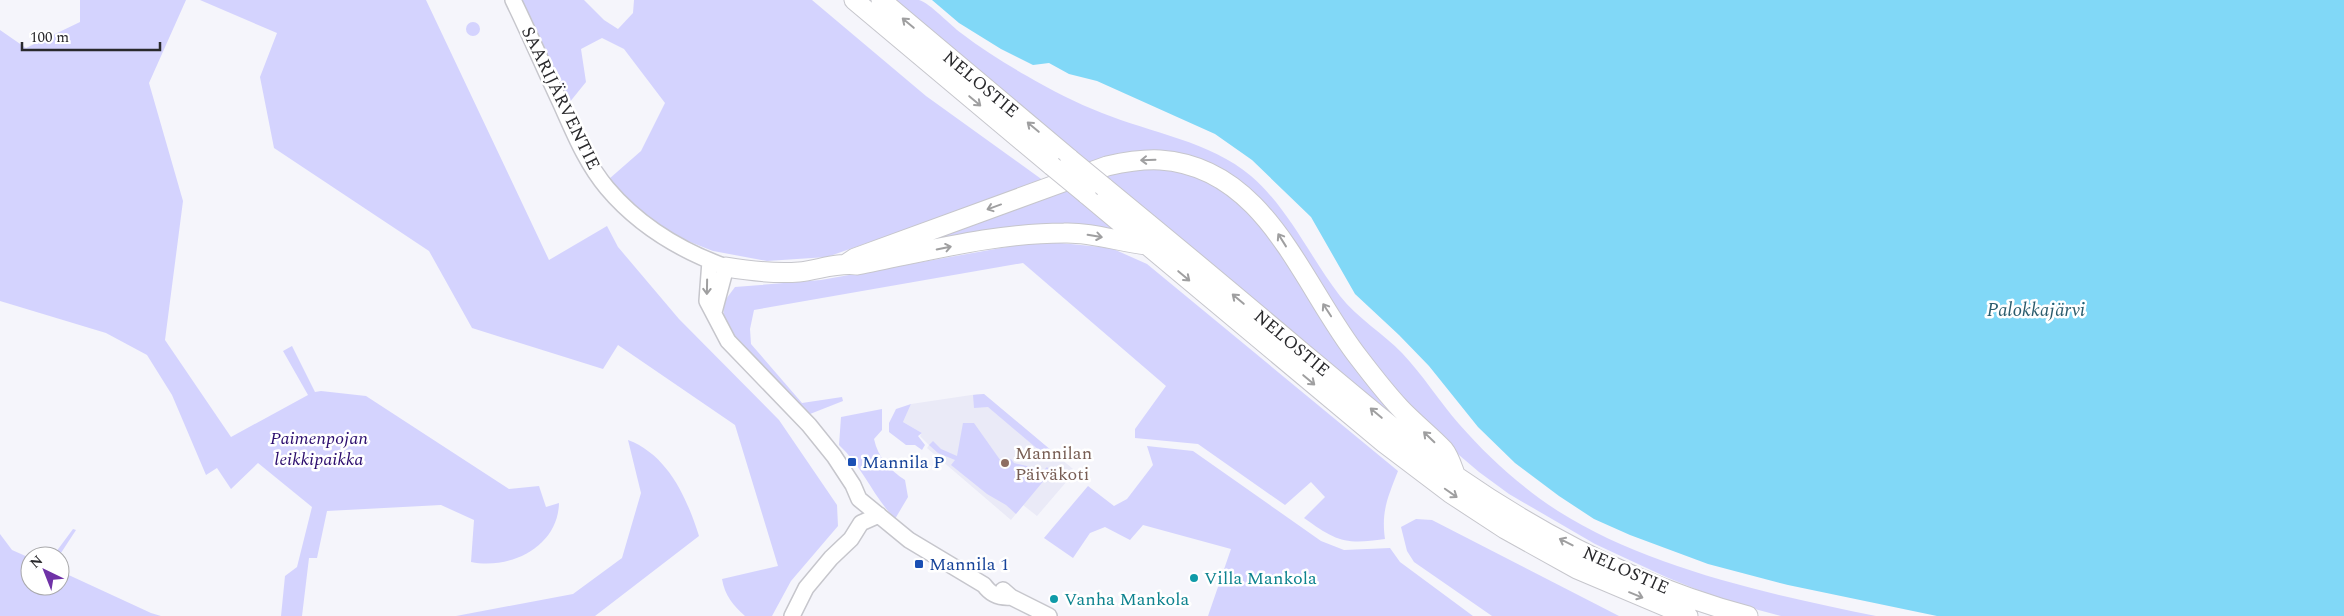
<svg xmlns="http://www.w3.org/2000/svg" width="2344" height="616" viewBox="0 0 2344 616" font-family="Spectral,serif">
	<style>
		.built { fill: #eaeaf7 }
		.green { fill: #d4d3fe }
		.water { fill: #81d8f7 }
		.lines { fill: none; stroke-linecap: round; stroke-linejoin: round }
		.secondary-casing { stroke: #c6c6cc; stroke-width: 18 }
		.highway-casing { stroke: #c6c6cc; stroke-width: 21 }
		.secondary { stroke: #fff; stroke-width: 15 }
		.highway { stroke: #fff; stroke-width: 19 }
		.highway-bridge-casing { stroke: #c6c6cc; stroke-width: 21; stroke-linecap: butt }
		.highway-bridge { stroke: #fff; stroke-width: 19 }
		.oneway { stroke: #9f9fa0 }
		.transit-dot { fill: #1a4fb4; stroke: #fff; stroke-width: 2 }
		.education-dot { fill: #8d6e63; stroke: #fff; stroke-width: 2 }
		.culture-dot { fill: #0f9aa8; stroke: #fff; stroke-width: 2 }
		.labels { text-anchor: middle; stroke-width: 5; stroke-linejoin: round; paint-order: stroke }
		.street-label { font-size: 18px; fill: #29292c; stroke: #fff }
		.park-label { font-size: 18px; font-style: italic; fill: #2b0c6d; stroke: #fff }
		.education-label { font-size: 18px; fill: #785e54; stroke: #fff; text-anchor: start }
		.transit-label { font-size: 18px; fill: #164399; stroke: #fff; text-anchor: start }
		.culture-label { font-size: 18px; fill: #0d838f; stroke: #fff; text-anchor: start }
		.water-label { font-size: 19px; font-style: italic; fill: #2b5c6d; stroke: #fff }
	</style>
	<rect width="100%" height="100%" fill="#f5f5fb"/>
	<!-- built -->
	<path class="built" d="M 978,394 L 984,394 L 1073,469 L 1067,481 L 1037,516 L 1023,505 L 1011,520 L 927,448 L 929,445 L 920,436 L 922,433 L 903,422 L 911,404 Z"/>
	<!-- green -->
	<path class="green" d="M 80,0 L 186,0 L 149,83 L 183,201 L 165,340 L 231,437 L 308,395 L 283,351 L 292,346 L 315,392 L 321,391 L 366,396 L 509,489 L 539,486 L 546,507 L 559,503 C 558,547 510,570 471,562 L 474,520 L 441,505 L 327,511 L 317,558 L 309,558 L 302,616 L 281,616 L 285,576 L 297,567 L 312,507 L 258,463 L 231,489 L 217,468 L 206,475 L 172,395 L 147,355 L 106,333 L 0,301 L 0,30 L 26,48 L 80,22 Z
		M 200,0 L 426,0 L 549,260 L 607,226 L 618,247 L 679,319 L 779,420 L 837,505 L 838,526 L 791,581 L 772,616 L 745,616 C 733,605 725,596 722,579 L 778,566 L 735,425 L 618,345 L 603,369 L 472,328 L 429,251 L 274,148 L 260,77 L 277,33 Z
		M 522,0 L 584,0 L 604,20 L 618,29 L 633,13 L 634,0 L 812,0 L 926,96 L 1044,181 L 827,257 L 767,261 L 713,251 L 675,236 L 658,226 L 634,208 L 609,179 L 641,151 L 665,103 L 624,49 L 602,38 L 581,49 L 586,82 L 569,103 Z
		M 895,0 C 902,0 912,0 919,0 C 930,3 951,26 961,33 C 982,49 1004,63 1027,76 C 1051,90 1076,103 1102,113 C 1151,133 1210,141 1251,176 C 1289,209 1310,257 1340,296 C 1358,319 1383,333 1402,353 C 1423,375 1439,401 1459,424 C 1488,457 1521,487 1558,511 C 1647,568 1773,595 1876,616 L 1781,616 L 1725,601 L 1666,577 L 1595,544 L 1509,494 L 1479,472 L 1439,438 L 1379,374 L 1293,246 L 1202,164 L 1092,165 Z
		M466 29a7 7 0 1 1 14 0a7 7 0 1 1-14 0Z
		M 1178,168 L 1244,201 L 1408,428 L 1101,172 L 1110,169 Z
		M 1063,186 L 1119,234 L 905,245 Z
		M 1040,241 L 1111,248 L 1147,264 L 1398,471 C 1388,497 1381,511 1385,539 C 1345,545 1336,541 1304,518 L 1325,497 L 1311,482 L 1285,505 L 1198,444 L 1135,438 L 1135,429 L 1166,386 L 1023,263 L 754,310 L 750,329 L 751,344 L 802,403 L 842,397 L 843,401 L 810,414 L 803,412 L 732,336 L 724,320 L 723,303 L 735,287 L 821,280 Z
		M 984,394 L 1058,456 L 1053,462 L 988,407 L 974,408 L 973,395 Z
		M 911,404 L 903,422 L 922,433 L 918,436 L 925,445 L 922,450 L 915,445 L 906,445 L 889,432 L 889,423 L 896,409 Z
		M 882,409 L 882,430 L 874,439 C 878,458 890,470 905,480 L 908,497 L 895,519 C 873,496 862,466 839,445 L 841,417 Z
		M 963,423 L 974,423 L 1003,464 L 1011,459 L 1014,463 L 1044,470 L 1047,467 L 1051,472 L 1016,514 L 1006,505 L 987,494 L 951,465 L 955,460 L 938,453 L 929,445 L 933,441 L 941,449 L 957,456 Z
		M 628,440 C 668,455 687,498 699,536 L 595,616 L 456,616 L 573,594 L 622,558 L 641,493 Z
		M 1147,446 L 1193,451 L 1321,541 L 1344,550 L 1390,548 L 1400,562 L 1473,616 L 1208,616 L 1231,549 L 1143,525 L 1130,540 L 1105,527 L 1090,533 L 1073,558 L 1044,538 L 1088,486 L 1114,506 L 1127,499 L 1153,465 Z
		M 1416,519 L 1432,520 L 1619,616 L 1492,616 L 1414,562 L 1407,551 L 1401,527 Z
		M 73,529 L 76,530 L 59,556 L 53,556 Z
		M 0,534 L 12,550 L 30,558 L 30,586 L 60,586 L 60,571 L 151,613 L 161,616 L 0,616 Z"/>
	<!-- water -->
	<path class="water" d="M 932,0 L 2344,0 L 2344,616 L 1937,616 L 1788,585 L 1708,564 L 1630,535 L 1594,519 L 1559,496 L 1515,463 L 1478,427 L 1429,366 L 1399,335 L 1355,294 L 1311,217 L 1252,160 L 1215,134 L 1097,81 L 1069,74 L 1049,63 L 1033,65 L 1001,49 L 959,23 Z"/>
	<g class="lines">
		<defs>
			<path id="secondary" d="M 513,0 C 530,35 545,70 561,104 C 574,133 586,163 607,188 C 639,226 679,250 726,267 L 714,312
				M 710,261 L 707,301 L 728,341 L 809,425 L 834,456 L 853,485 L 859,499 L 909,540 L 984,585 C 991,595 999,598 1011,597
				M 1003,590 L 1011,597 L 1049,616
				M 792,616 L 806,588 L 831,558 L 851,539 L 861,523 L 879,515"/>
			<path id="highway" d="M 854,0 L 1052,166
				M 881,0 L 1070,159
				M 1104,187 C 1171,242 1237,297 1303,353 C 1353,394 1402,438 1456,476 C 1544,537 1644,588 1748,616
				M 1086,194 L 1384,443 L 1450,493 L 1505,529 L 1577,569 L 1688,616
				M 846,264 L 855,258 L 1107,166 C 1125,162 1142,159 1160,160 C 1267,167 1302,286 1359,358 C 1372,375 1385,392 1400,408 C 1413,422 1431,436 1444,450 C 1449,456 1452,466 1455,474
				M 726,267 C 750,271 775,274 799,272 C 818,270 838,262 857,265 C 925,252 994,233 1064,233 C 1092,232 1119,242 1147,245"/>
		</defs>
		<!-- secondary casing -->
		<use href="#secondary" class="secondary-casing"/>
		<!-- highway casing -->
		<use href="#highway" class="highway-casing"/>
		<!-- secondary -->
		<use href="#secondary" class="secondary"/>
		<!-- highway -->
		<use href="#highway" class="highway"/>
		<defs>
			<path id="highway-bridge" d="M 1070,159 L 1104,187
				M 1052,166 L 1086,194"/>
		</defs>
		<!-- highway-bridge casing -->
		<use href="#highway-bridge" class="highway-bridge-casing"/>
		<!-- highway-bridge -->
		<use href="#highway-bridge" class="highway-bridge"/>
	</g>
	<!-- one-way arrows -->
	<defs><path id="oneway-shaft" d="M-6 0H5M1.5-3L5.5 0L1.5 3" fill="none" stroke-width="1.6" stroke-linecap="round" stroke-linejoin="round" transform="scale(1.25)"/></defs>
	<g class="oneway">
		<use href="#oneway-shaft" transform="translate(908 23) rotate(-140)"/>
		<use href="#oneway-shaft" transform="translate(975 101) rotate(40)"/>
		<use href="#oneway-shaft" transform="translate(1033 127) rotate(-140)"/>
		<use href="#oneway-shaft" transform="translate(1148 160) rotate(178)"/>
		<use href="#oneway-shaft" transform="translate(994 207) rotate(160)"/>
		<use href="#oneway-shaft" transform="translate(1095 236) rotate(9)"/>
		<use href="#oneway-shaft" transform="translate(1282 240) rotate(-122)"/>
		<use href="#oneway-shaft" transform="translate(944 248) rotate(-11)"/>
		<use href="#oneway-shaft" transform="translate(1184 276) rotate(40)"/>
		<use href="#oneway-shaft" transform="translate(707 287) rotate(91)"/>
		<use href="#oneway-shaft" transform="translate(1238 299) rotate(-140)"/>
		<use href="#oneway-shaft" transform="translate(1327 310) rotate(-123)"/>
		<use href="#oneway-shaft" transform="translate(1309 380) rotate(40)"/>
		<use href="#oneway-shaft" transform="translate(1376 413) rotate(-140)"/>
		<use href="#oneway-shaft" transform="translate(1429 437) rotate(-136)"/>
		<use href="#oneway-shaft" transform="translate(1451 493) rotate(35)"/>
		<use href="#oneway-shaft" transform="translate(1566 542) rotate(-153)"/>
		<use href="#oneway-shaft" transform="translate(1636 595) rotate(22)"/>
	</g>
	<!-- markers -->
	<g class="transit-dot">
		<rect x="847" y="457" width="10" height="10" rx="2.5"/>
		<rect x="914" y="559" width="10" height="10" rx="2.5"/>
	</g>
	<circle class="education-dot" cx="1005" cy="463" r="5"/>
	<g class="culture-dot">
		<circle cx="1194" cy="578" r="5"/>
		<circle cx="1054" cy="599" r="5"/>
	</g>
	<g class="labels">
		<!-- street labels -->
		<g class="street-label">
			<text transform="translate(981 84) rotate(40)" y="6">NELOSTIE</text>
			<text transform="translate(561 98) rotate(64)" y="6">SAARIJÄRVENTIE</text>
			<text transform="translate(1292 343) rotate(40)" y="6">NELOSTIE</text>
			<text transform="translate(1626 570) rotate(24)" y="6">NELOSTIE</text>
		</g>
		<!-- park labels -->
		<g class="park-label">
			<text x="319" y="444">Paimenpojan<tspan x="319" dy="21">leikkipaikka</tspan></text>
		</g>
		<!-- education labels -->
		<g class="education-label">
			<text x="1015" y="459">Mannilan<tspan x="1015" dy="21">Päiväkoti</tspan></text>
		</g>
		<!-- transit labels -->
		<g class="transit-label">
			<text x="862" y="468">Mannila P</text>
			<text x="929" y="570">Mannila 1</text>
		</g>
		<!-- culture labels -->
		<g class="culture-label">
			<text x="1204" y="584">Villa Mankola</text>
			<text x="1064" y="605">Vanha Mankola</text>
		</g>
		<!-- water labels -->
		<g class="water-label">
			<text x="2036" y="316">Palokkajärvi</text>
		</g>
	</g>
	<!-- north arrow -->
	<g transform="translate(45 571) rotate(317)"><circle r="24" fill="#ffffff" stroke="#a9a9ab"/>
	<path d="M0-4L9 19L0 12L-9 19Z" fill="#6f32a7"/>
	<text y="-8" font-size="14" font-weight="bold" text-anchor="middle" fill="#29292c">N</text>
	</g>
	<!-- scale -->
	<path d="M22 42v8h138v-8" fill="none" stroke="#29292c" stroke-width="2.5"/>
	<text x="30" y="42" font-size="15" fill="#29292c" stroke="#ffffff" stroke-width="4" paint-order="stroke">100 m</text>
</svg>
